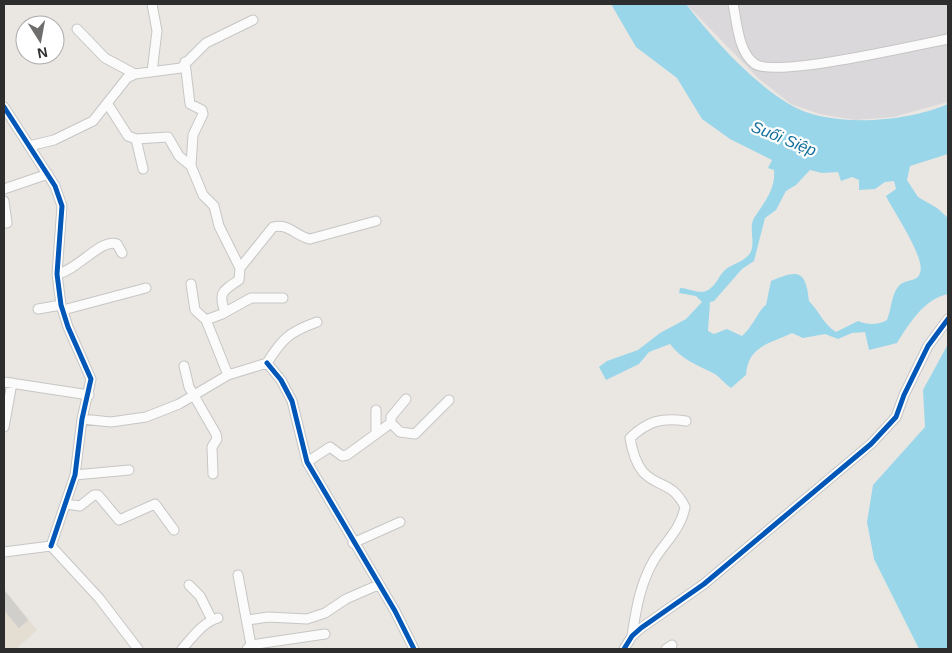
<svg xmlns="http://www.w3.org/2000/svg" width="952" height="653" viewBox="0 0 952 653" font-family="Arial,sans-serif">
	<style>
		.industrial { fill: #dad8da }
		.education { fill: #e4ded2 }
		.water { fill: #9ad6e9; fill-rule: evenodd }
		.building { fill: #d1cfcc; stroke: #d5d3cf }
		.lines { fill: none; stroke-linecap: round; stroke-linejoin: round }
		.minor-casing { stroke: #c6c6c5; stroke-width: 11 }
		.minor { stroke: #fcfbfb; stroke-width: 9 }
		.cycleway-casing { stroke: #fff; stroke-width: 8 }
		.cycleway { stroke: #0057b8; stroke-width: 5 }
		.labels { text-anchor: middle; stroke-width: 4.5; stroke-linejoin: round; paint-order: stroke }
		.water-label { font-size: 16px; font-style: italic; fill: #126f9b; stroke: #fff }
	</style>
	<rect width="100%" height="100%" fill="#eae7e3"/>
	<!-- industrial -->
	<path class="industrial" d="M 686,4 L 948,4 L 948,102 L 893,117 L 855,120 L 820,114 L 791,104 L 759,79 Z"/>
	<!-- education -->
	<path class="education" d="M 4,590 L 37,630 L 16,649 L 4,649 Z"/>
	<!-- water -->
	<path class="water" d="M 611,4 L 686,4 C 712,38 752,82 789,104 C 829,129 907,122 948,104 L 948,154 L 910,166 L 907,180 L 918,197 L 937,208 L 948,218 L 948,294 C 924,299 909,324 897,343 L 869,350 L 865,332 L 852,333 L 838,339 L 825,334 L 803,338 L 792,333 C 769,344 748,346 746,375 L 731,388 C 725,384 719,376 713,373 C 697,365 681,359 670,344 L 649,352 L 639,364 L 606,380 L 599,367 L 607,361 L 638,350 L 660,333 L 686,319 L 702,302 L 696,296 L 679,293 L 680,288 C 688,288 698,294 706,291 C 716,287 718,276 726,269 C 734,263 750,260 752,248 C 754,239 749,227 754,218 C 763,204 776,189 774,170 L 768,168 L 772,160 L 730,139 L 702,119 L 677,78 L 636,47 ZM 810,170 L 822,173 L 838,172 L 841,181 L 852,177 L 859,180 L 859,190 L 875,189 L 885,182 L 894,181 L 896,189 L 886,196 C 893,211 926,258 920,273 C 917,282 908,279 901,284 C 891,292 892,309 887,320 C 879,325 867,325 858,321 L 836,332 C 824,325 819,311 809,301 C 806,269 797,270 771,281 L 766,305 C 759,309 753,327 742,336 L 727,329 L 714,334 L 708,331 L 710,302 L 714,301 L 742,269 L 754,261 L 765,218 L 776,210 L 786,191 L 796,185 Z
		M 948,344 L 948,649 L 919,649 L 874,559 L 867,522 L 873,485 L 925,427 L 923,390 Z"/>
	<!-- building -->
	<path class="building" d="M 4,590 L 28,620 L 19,628 L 4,610 Z"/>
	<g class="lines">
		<defs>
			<path id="minor" d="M 733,4 C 737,22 738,52 755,64 C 777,78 916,45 948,39
				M 77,29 L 105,58 L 135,74
				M 185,62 L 190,104 L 202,110 L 203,114 L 193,135 L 191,166 L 203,195 L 214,206 L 219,226 L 240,268 L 239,280 C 222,291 218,293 225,312
				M 152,72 L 157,31 L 152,4
				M 107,103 L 128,136 L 136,139 L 168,137 L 179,156 L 191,166
				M 4,107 L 55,186 L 62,206 L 57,274 L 61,305 L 68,327 L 91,379 L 82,419 L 75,475 L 51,546
				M 136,139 L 143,169
				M 29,146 L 54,140 L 93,121 L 127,78 L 135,74 L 181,68 L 206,43 L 253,20
				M 4,189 L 48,174
				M 4,201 L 7,223
				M 240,268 L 273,227 C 288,223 296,236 310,239 L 376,221
				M 57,274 C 78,270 101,238 117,244 L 122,253
				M 191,284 L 195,310 L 206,320 L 228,375
				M 38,309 L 61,305
				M 63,310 L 146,288
				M 206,320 L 222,314 L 251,298 L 283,298
				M 267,363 L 281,380 L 292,401 L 307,462 L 395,611 L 414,649
				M 184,366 L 189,387 L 216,434 L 217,439 L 212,447 L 213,474
				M 4,382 L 89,395
				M 82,419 L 111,422 L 146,417 L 179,404 L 228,375 L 267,363 C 282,339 289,332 317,322
				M 391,423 L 391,417 L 406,399
				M 4,427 L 12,383
				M 376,432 L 376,410
				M 307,462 L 330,447 L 342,456 L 347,455 L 391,423 L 400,432 L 415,434 L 449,400
				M 75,475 L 129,470
				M 66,504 L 80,506 L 94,495 L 98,495 L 119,520 L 155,504 L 174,530
				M 353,543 L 400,522
				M 51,546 L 99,598 L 138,649
				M 4,552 L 51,546
				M 238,575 L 251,645 L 247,649
				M 189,585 L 200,596 L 212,620
				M 248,620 L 268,617 L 307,619 L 325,613 L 346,599 L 378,585
				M 632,636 C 636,609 640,584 654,560 C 665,542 681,529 685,507 C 672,481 658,488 643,472 C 635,462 632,450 630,438 C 648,421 662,417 686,421
				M 251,645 L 325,634
				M 182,649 C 192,638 203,622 218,618
				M 624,649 L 632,636 L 641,628 L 704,584 L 871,444 L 896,417 L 904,395 L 928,346 L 948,319
				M 666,649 L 672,645"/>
		</defs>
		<!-- minor casing -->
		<use href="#minor" class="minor-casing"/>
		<!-- minor -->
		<use href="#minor" class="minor"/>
		<defs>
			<path id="cycleway" d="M 4,107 L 55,186 L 62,206 L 57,274 L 61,305 L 68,327 L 91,379 L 82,419 L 75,475 L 51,546
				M 267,363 L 281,380 L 292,401 L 307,462 L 395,611 L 414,649
				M 624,649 L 632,636 L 641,628 L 704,584 L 871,444 L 896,417 L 904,395 L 928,346 L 948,319"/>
		</defs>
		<!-- cycleway casing -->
		<use href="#cycleway" class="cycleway-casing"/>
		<!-- cycleway -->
		<use href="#cycleway" class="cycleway"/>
	</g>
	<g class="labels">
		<!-- water labels -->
		<g class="water-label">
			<text transform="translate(784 138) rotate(22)" y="6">Suối Siệp</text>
		</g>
	</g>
	<!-- border -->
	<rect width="952" height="653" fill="none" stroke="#2d2d2d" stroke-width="10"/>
	<!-- north arrow -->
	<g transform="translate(40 40) rotate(169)"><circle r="24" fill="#ffffff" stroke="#ababab"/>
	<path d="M0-4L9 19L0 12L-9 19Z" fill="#6f6e6d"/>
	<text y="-8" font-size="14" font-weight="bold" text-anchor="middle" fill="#2d2d2d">N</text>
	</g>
</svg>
